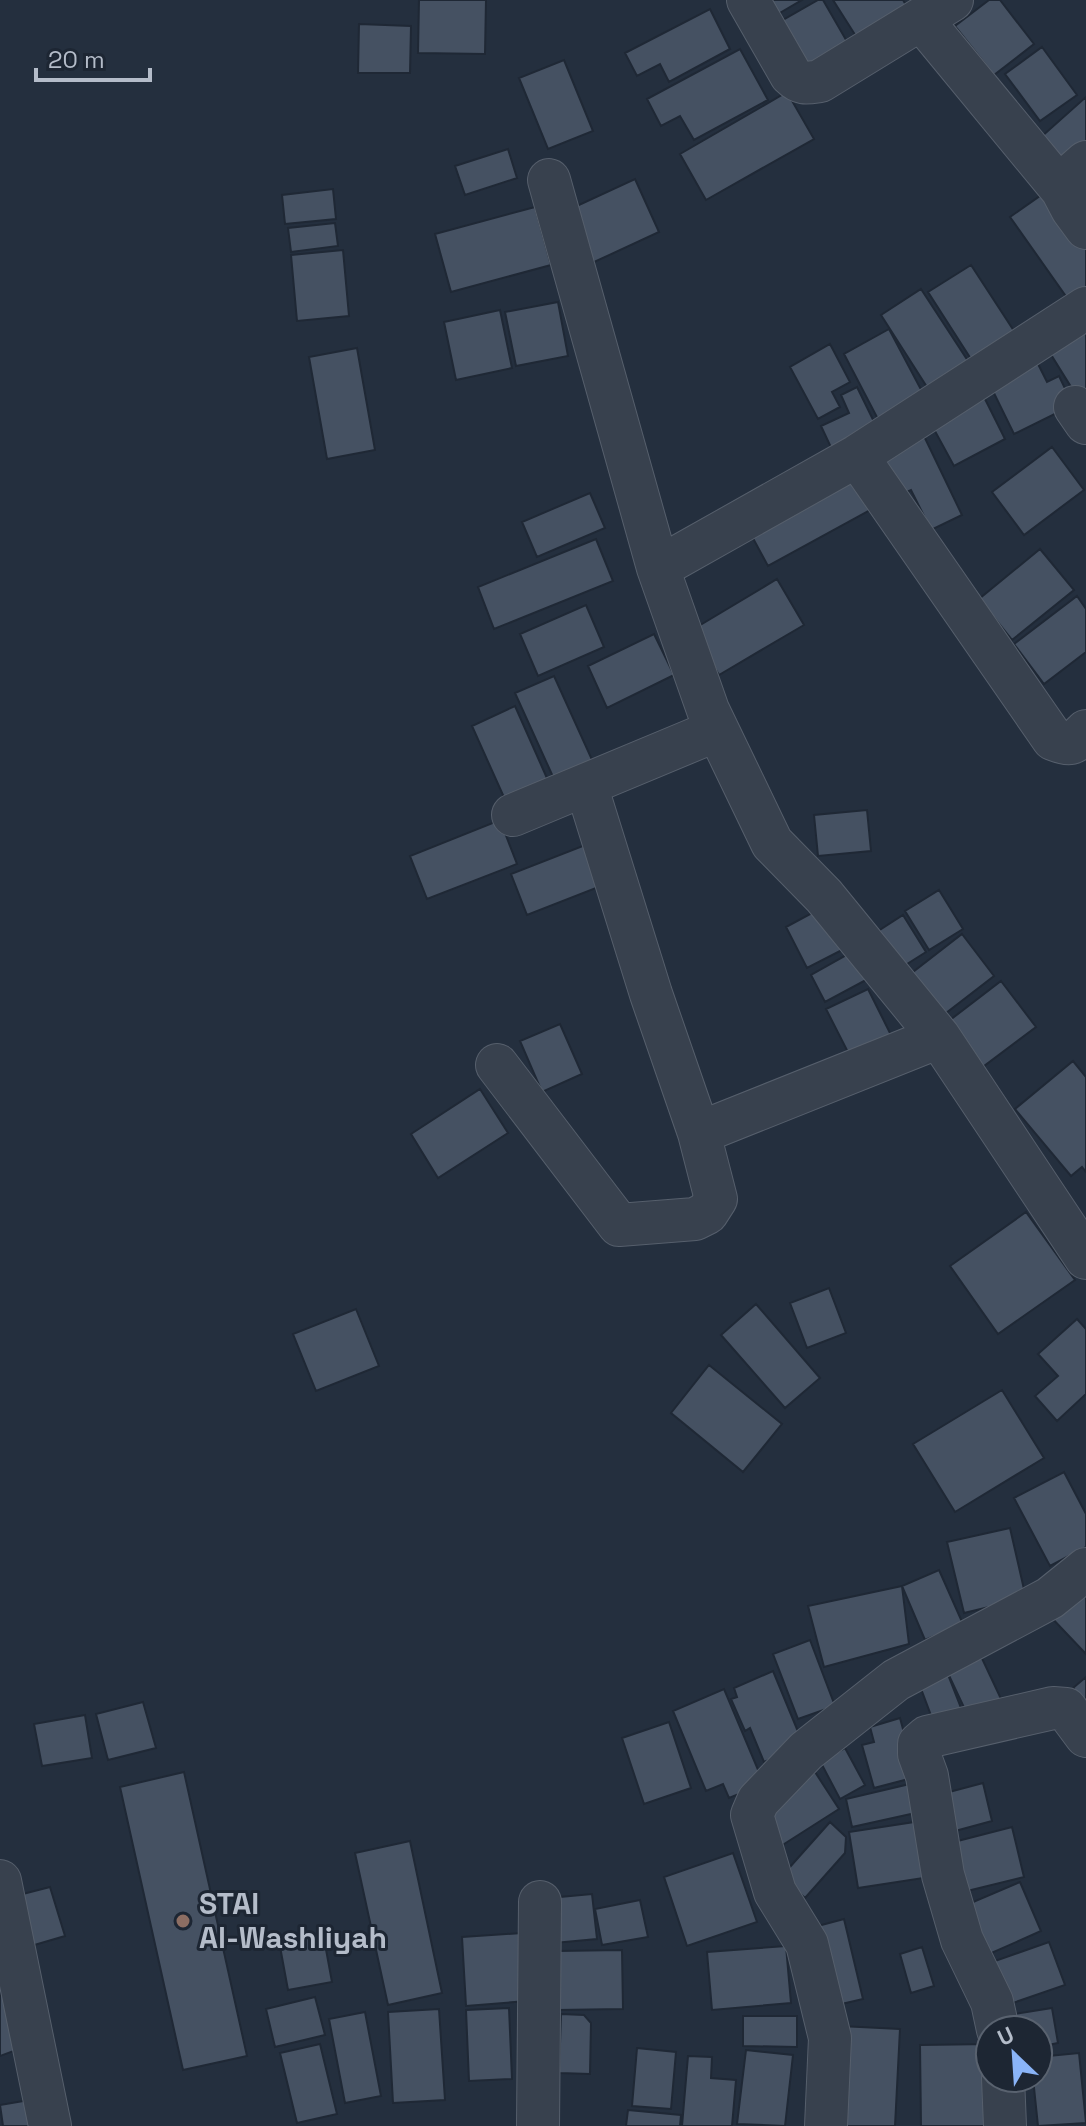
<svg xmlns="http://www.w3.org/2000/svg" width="1086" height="2126" viewBox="0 0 1086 2126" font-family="'Space Grotesk',sans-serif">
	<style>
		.building { fill: #455162; stroke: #1f2835; stroke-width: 2 }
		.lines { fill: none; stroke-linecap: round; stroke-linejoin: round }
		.minor-casing { stroke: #565f6c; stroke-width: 44 }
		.minor { stroke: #38414e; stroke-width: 42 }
		.education-dot { fill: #8d6e63; stroke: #1d2633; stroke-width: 3 }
		.labels { text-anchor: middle; stroke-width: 6; stroke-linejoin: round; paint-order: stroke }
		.poi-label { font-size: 30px; font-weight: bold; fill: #b4bcc9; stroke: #1d2633; text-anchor: start }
	</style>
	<rect width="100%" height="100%" fill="#242f3e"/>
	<!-- building -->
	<path class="building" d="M 419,0 L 486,0 L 485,54 L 418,53 Z
		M 769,0 L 802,0 L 778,14 Z
		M 818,0 L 823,0 L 849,45 L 809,67 L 783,20 Z
		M 833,0 L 903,0 L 909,10 L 859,41 Z
		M 989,0 L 1000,0 L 1034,44 L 994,75 L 955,26 Z
		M 710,9 L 730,49 L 669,82 L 660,64 L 637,76 L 625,53 Z
		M 359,24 L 411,26 L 410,73 L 358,73 Z
		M 1042,47 L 1077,95 L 1040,121 L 1005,74 Z
		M 740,49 L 768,100 L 694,140 L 680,116 L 661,126 L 647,99 Z
		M 564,60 L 593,131 L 548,149 L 519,78 Z
		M 787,92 L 814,139 L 706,200 L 680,154 Z
		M 1086,97 L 1086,151 L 1059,176 L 1031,146 Z
		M 508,149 L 517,178 L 465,195 L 455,166 Z
		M 635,179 L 659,232 L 592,263 L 568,210 Z
		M 333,189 L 336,219 L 285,224 L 282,195 Z
		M 1050,189 L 1086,240 L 1086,291 L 1070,302 L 1010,217 Z
		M 535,207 L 551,265 L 451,292 L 435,234 Z
		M 335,223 L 338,246 L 291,252 L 288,228 Z
		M 343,250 L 349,316 L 297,321 L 291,255 Z
		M 971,265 L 1014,331 L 971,359 L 928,292 Z
		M 921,289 L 968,361 L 927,387 L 881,315 Z
		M 558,302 L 568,356 L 516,366 L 505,312 Z
		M 500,310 L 512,368 L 456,380 L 444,322 Z
		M 889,329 L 926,399 L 880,423 L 844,354 Z
		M 1086,331 L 1086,411 L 1050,353 Z
		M 830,344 L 850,382 L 832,392 L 840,407 L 818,419 L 790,367 Z
		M 357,348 L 375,450 L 327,459 L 309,357 Z
		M 1036,360 L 1047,382 L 1059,376 L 1073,405 L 1014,434 L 989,383 Z
		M 857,387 L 880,434 L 835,456 L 821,426 L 849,413 L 841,395 Z
		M 983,395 L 1005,439 L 954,466 L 930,422 Z
		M 923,434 L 962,515 L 931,530 L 911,490 L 900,495 L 881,455 Z
		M 1052,447 L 1084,490 L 1024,535 L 992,492 Z
		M 863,466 L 883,503 L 768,566 L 748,529 Z
		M 590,493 L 605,528 L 537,557 L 522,522 Z
		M 596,539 L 613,581 L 494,629 L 478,587 Z
		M 1040,549 L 1074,590 L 1012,640 L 979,599 Z
		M 777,579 L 804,625 L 719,675 L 692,630 Z
		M 1077,596 L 1086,609 L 1086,652 L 1044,684 L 1014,644 Z
		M 586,605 L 604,647 L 538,676 L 520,634 Z
		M 654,634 L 674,675 L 607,708 L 588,666 Z
		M 554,676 L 598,773 L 559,790 L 515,693 Z
		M 515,706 L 550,785 L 507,804 L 472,726 Z
		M 867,810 L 871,851 L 818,856 L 814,815 Z
		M 500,820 L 517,864 L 427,899 L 410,856 Z
		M 598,840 L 614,881 L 527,915 L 511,874 Z
		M 939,890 L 963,929 L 929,950 L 905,911 Z
		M 823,907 L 844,949 L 807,968 L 786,927 Z
		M 903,915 L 926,952 L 896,971 L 872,935 Z
		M 962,934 L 994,976 L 937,1020 L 904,979 Z
		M 852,952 L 866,980 L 825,1002 L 811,975 Z
		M 1001,981 L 1036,1027 L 972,1075 L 937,1030 Z
		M 868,989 L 895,1043 L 854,1064 L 826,1009 Z
		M 560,1024 L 582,1074 L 542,1092 L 520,1041 Z
		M 1073,1061 L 1086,1077 L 1086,1172 L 1082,1167 L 1071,1176 L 1015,1109 Z
		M 480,1089 L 508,1133 L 438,1178 L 411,1134 Z
		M 1026,1212 L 1075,1280 L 998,1334 L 950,1266 Z
		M 829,1288 L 846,1333 L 807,1348 L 790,1303 Z
		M 756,1304 L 820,1378 L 785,1408 L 721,1335 Z
		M 356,1309 L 379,1366 L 316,1391 L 293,1334 Z
		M 1077,1319 L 1086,1329 L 1086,1394 L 1057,1421 L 1035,1396 L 1058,1376 L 1038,1354 Z
		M 709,1365 L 782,1424 L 743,1472 L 671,1413 Z
		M 1002,1390 L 1044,1458 L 955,1512 L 913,1444 Z
		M 1064,1472 L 1086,1514 L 1086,1547 L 1050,1566 L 1014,1498 Z
		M 1010,1528 L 1026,1598 L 964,1613 L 947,1542 Z
		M 939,1570 L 963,1624 L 925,1640 L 902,1586 Z
		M 1086,1580 L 1086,1654 L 1048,1614 Z
		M 902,1586 L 909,1644 L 824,1667 L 808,1606 Z
		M 810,1640 L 835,1706 L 798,1719 L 773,1654 Z
		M 979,1652 L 1002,1701 L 968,1716 L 945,1667 Z
		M 945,1667 L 961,1708 L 932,1718 L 917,1678 Z
		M 773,1671 L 804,1746 L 764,1762 L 750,1728 L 745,1731 L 731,1699 L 737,1697 L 734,1688 Z
		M 1086,1677 L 1086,1703 L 1073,1688 Z
		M 724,1689 L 764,1784 L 729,1798 L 723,1784 L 706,1791 L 673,1711 Z
		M 143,1702 L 156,1748 L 108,1760 L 96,1714 Z
		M 85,1715 L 92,1758 L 42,1766 L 34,1724 Z
		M 900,1718 L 916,1777 L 874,1788 L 862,1745 L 874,1742 L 870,1727 Z
		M 669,1722 L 691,1788 L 644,1804 L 622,1738 Z
		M 845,1748 L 865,1785 L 840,1799 L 820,1761 Z
		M 184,1772 L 247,2056 L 183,2070 L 120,1787 Z
		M 815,1772 L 839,1809 L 781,1846 L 760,1815 Z
		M 914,1783 L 920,1812 L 852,1827 L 846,1799 Z
		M 983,1783 L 992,1821 L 944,1834 L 934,1796 Z
		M 921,1821 L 930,1877 L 858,1888 L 849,1832 Z
		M 830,1822 L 846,1837 L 845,1853 L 805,1898 L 781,1877 Z
		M 1012,1827 L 1024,1877 L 959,1893 L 946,1844 Z
		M 410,1841 L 442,1993 L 388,2005 L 355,1853 Z
		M 733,1853 L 757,1922 L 687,1946 L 664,1877 Z
		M 1020,1882 L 1041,1931 L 987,1955 L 966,1905 Z
		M 50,1887 L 65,1936 L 31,1946 L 15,1896 Z
		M 592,1894 L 597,1939 L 554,1943 L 549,1898 Z
		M 640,1900 L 648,1937 L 602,1945 L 595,1909 Z
		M 844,1919 L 863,1999 L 833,2006 L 814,1927 Z
		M 323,1933 L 332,1982 L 288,1990 L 279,1941 Z
		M 522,1933 L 527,2001 L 466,2006 L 462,1937 Z
		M 1049,1942 L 1065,1985 L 1007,2005 L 992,1962 Z
		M 786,1946 L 791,2003 L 712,2010 L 707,1952 Z
		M 922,1947 L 934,1986 L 911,1993 L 900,1954 Z
		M 622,1950 L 623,2009 L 557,2010 L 557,1951 Z
		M 9,1986 L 30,2045 L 0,2056 L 0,1989 Z
		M 315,1997 L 325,2035 L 275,2047 L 266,2009 Z
		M 509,2008 L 512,2079 L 469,2081 L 466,2010 Z
		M 1052,2008 L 1058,2043 L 1038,2047 L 1038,2030 L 1010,2030 L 1008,2015 Z
		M 439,2009 L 445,2100 L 393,2103 L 388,2012 Z
		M 365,2012 L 381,2096 L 345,2103 L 329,2019 Z
		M 561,2014 L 584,2015 L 591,2023 L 590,2074 L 559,2073 Z
		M 743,2016 L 797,2016 L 797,2047 L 743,2046 Z
		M 840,2026 L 900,2029 L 895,2126 L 835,2126 Z
		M 320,2044 L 337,2114 L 297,2123 L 280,2053 Z
		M 990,2044 L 990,2078 L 995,2126 L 921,2126 L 920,2045 Z
		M 637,2048 L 676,2052 L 671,2109 L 632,2106 Z
		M 746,2050 L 793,2055 L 785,2126 L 737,2124 Z
		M 1079,2053 L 1086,2123 L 1038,2126 L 1033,2078 L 1038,2078 L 1038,2057 Z
		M 688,2056 L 712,2057 L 711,2078 L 736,2080 L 732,2126 L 682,2126 Z
		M 41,2098 L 45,2126 L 3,2126 L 0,2105 Z
		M 628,2110 L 681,2115 L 680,2126 L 626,2126 Z"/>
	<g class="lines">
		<defs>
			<path id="minor" d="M 748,0 L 791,75 C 801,85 807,83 820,81 L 952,0
				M 921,19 L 1062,190
				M 1086,162 L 1069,177 L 1062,190 L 1072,209 L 1086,228
				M 549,180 L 658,568 L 708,710 L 772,843 L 824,896 L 939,1037 L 1086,1258
				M 1075,407 L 1086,423
				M 857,456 L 1053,739 C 1072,746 1072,745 1086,731
				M 658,568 L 857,456 L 1086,308
				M 513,815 L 717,730
				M 497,1065 L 619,1225 L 695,1219 L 707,1213 L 716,1199 L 699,1133 L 651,994 L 586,785
				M 699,1133 L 939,1037
				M 0,1881 L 50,2126
				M 998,2030 L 992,2002 L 962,1940 L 943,1875 L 927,1776 L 919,1754 L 919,1744 L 927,1737 L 1053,1708 L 1066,1709 L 1086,1736
				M 1003,2078 L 1005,2126
				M 538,2126 L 540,1902
				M 826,2126 L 830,2038 L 807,1944 L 775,1892 L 752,1815 L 758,1801 L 806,1751 L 896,1680 L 1050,1598 L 1086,1569"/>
		</defs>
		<!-- minor casing -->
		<use href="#minor" class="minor-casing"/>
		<!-- minor -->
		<use href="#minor" class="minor"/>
	</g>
	<!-- markers -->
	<circle class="education-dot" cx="183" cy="1921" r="8"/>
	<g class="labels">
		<!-- poi labels -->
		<g class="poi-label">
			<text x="199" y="1914">STAI<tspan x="199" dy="34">Al-Washliyah</tspan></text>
		</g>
	</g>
	<!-- north arrow -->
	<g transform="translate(1014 2054) rotate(335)"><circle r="38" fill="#1d2633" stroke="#59626f" stroke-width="2"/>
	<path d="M0-6L14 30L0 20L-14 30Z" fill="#8ab4f8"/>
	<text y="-12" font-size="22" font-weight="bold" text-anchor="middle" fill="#b4bcc9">U</text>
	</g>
	<!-- scale -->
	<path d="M36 68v12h114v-12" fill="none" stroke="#b4bcc9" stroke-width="4"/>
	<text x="48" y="68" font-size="24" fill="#b4bcc9" stroke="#1d2633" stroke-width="6" paint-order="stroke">20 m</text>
</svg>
